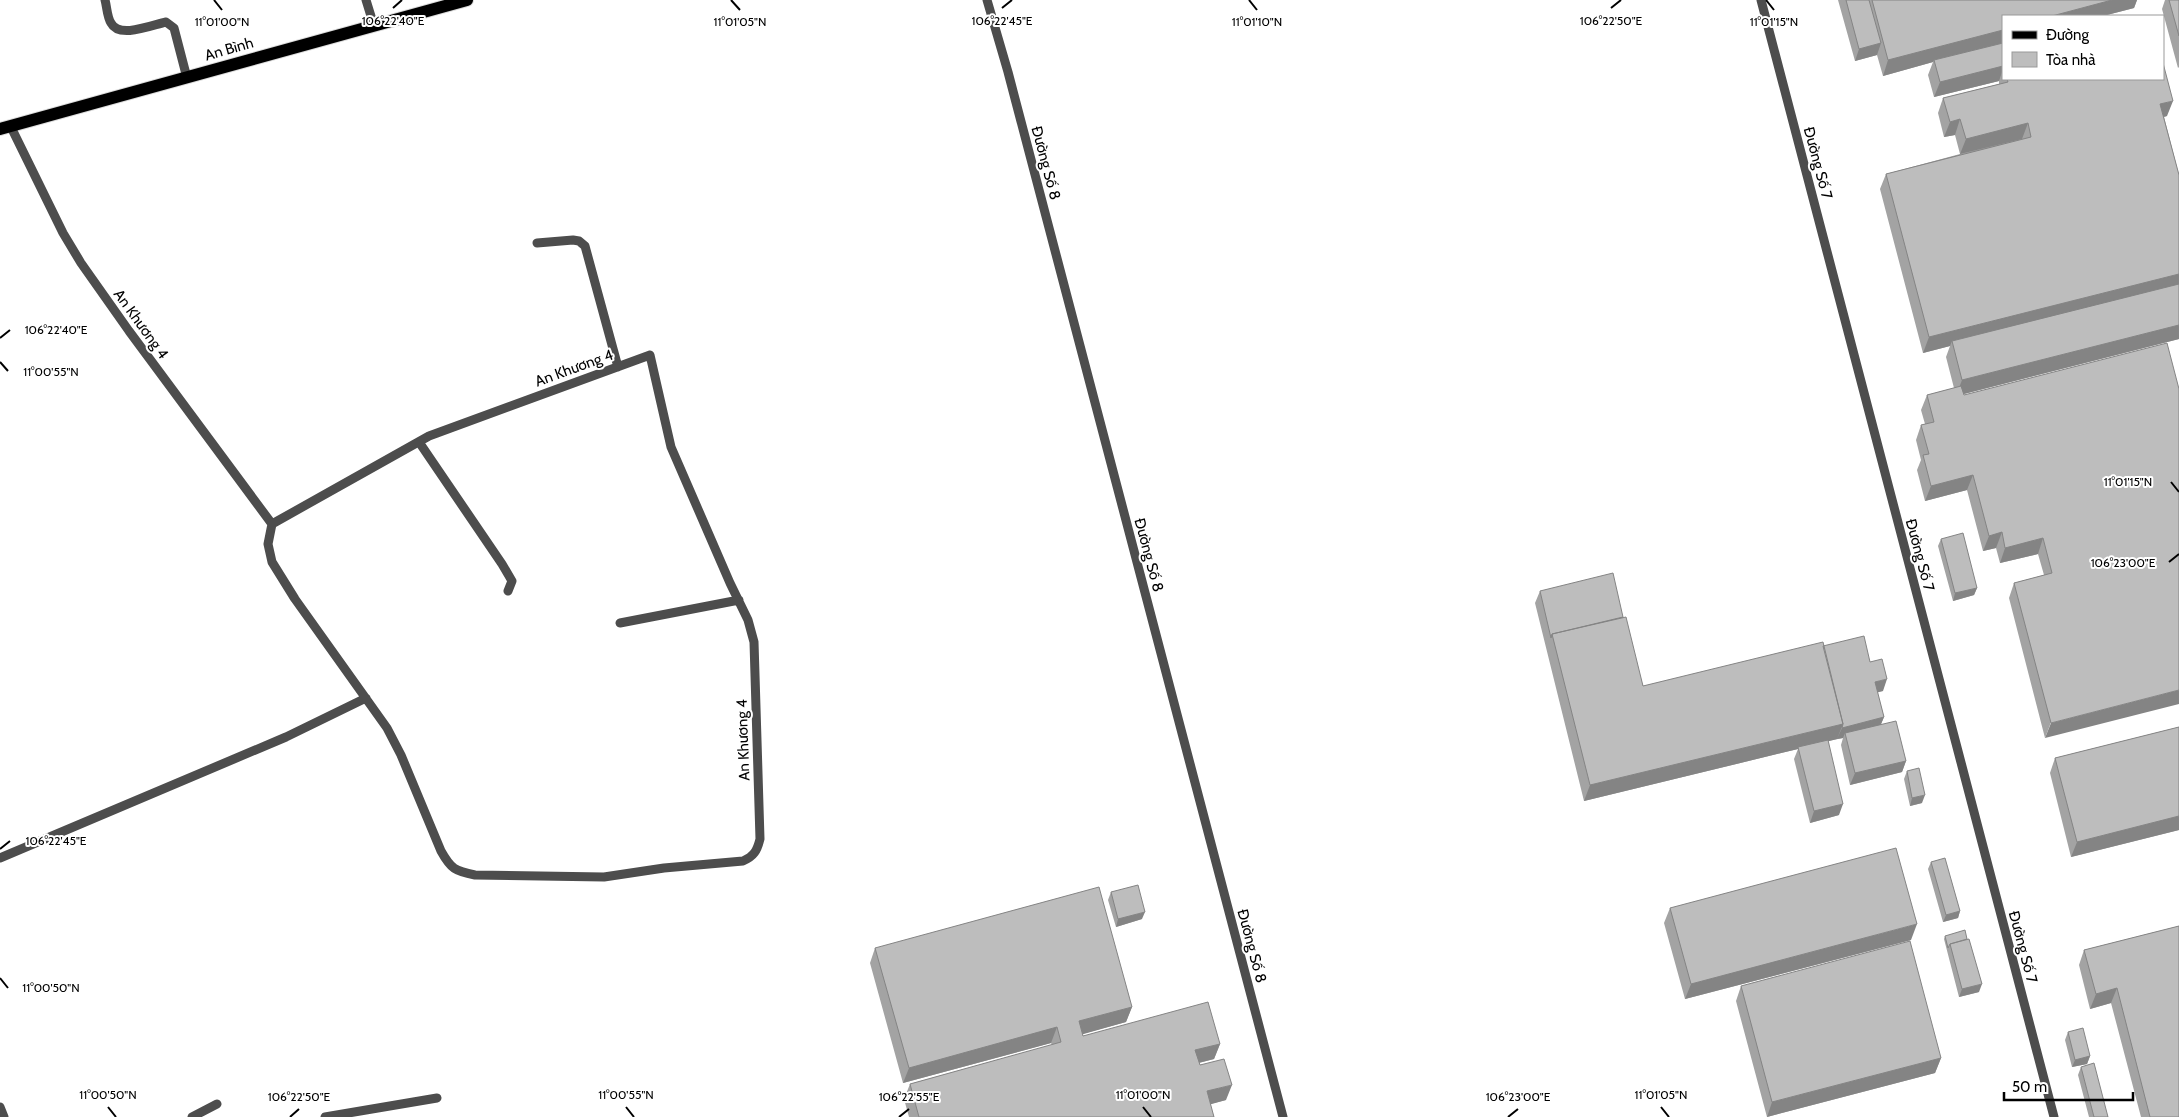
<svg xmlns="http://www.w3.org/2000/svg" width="2179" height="1117" viewBox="0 0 2179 1117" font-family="Cabin,sans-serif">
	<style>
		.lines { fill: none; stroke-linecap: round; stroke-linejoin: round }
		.major-casing { stroke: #dbdbdb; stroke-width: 14 }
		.minor { stroke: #4d4d4d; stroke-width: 9 }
		.major { stroke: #000; stroke-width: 12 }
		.wall { fill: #a3a3a3 }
		.shaded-wall { fill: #848484 }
		.building { fill: #bdbdbd; stroke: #848484 }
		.ticks { fill: none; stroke: #000; stroke-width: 2 }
		.labels { text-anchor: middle; stroke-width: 4; stroke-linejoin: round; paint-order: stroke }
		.street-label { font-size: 15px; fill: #000; stroke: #fff }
		.ticks-label { font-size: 12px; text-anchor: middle; fill: #000; stroke: #fff; stroke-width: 4; stroke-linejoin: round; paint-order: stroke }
	</style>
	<rect width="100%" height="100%" fill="#fff"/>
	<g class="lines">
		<defs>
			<path id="major" d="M 0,129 L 467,0"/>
		</defs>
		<!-- major casing -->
		<use href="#major" class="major-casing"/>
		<!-- minor -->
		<path class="minor" d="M 105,0 C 107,7 107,17 111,23 C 119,39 152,25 166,22 L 174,28 L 187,78
			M 366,0 L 374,26
			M 987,0 L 1008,72 L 1283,1117
			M 1761,0 L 2054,1117
			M 11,127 L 63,233 L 81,263 L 129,331 L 272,524 L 268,544 L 272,562 L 295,599 L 387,728 L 401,755 L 441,851 C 451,869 455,871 475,875 L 604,877 L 664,868 L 743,861 C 754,856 757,851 760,839 L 754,642 L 748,620 L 730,583 L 671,447 L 650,355 L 429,436 L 272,524
			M 537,243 L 573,240 L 579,241 L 585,246 L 618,367
			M 419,442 L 502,564 L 512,581 L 508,591
			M 620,623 L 739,600
			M 0,858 L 286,737 L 366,698
			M 0,1107 L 4,1117
			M 192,1117 L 217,1104
			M 325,1117 L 437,1098"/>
		<!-- major -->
		<use href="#major" class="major"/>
	</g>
	<!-- wall -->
	<path class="wall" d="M 1838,0 L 2137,0 L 2134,8 L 2103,16 L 2003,16 L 2003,79 L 2163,79 L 2167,116 L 2164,117 L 2179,175 L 2179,339 L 1964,394 L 1964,395 L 2179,389 L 2045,738 L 2009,598 L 2014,583 L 2044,575 L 2038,554 L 2000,563 L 1996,548 L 1983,551 L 1967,490 L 1925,501 L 1917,470 L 1921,460 L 1916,440 L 1921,425 L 1925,424 L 1921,410 L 1927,395 L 1954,388 L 1946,357 L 1950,346 L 1923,353 L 1880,189 L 1886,174 L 1960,154 L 1955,135 L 1944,137 L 1938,113 L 1943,98 L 1999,84 L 1999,81 L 1934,97 L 1928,75 L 1933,62 L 1883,76 L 1877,55 L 1855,61 Z
		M 2165,0 L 2179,0 L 2179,67 L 2178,68 L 2162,9 Z
		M 1941,539 L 1977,588 L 1974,595 L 1953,601 L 1938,546 Z
		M 1540,591 L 1623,617 L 1643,686 L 1823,646 L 1870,662 L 1883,691 L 1877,692 L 1884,717 L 1881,724 L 1906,761 L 1902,772 L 1850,785 L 1841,745 L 1843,738 L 1828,741 L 1839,815 L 1810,823 L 1794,759 L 1798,749 L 1584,801 L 1535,603 Z
		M 2179,727 L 2179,830 L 2071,857 L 2050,773 L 2055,758 Z
		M 1907,771 L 1922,803 L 1910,806 L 1904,779 Z
		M 1931,862 L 1960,911 L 1958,918 L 1943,922 L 1928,869 Z
		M 1111,892 L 1142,919 L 1116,927 L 1108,900 Z
		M 1670,908 L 1911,940 L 1685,999 L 1664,923 Z
		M 2179,926 L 2179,1117 L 2141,1117 L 2111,1003 L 2090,1009 L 2079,965 L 2084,950 Z
		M 1945,936 L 1979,992 L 1959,997 L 1944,939 Z
		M 875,948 L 1132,1007 L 1126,1022 L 1082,1034 L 1083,1036 L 1220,1044 L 1214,1059 L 1199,1063 L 1200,1065 L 1226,1100 L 1210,1104 L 1214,1117 L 909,1117 L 904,1099 L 910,1084 L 1052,1045 L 1051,1043 L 903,1083 L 870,963 Z
		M 1741,986 L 1941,1058 L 1935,1073 L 1767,1117 L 1736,1001 Z
		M 2068,1032 L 2090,1056 L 2087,1064 L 2072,1067 L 2065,1040 Z
		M 2081,1067 L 2108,1117 L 2089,1117 L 2078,1075 Z"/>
	<!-- shaded-wall -->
	<path class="shaded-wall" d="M 2112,0 L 2137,0 L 2134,8 L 2103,16 L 2052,16 Z
		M 2003,30 L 2003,43 L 1934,60 L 1933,62 L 1883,76 L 1888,60 Z
		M 1881,43 L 1877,55 L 1855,61 L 1859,49 Z
		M 2003,66 L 2003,69 L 1999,81 L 1934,97 L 1940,82 Z
		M 2173,101 L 2167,116 L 2155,119 L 2160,104 Z
		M 1960,119 L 1955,135 L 1944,137 L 1950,122 Z
		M 2028,123 L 2022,139 L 1960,154 L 1966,139 Z
		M 2179,274 L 2179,287 L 1952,341 L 1950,346 L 1923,353 L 1929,337 Z
		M 2179,325 L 2179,339 L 1956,396 L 1962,380 Z
		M 1973,475 L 1967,490 L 1925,501 L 1931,486 Z
		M 2002,532 L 1996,548 L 1983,551 L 1989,536 Z
		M 2043,538 L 2038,554 L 2000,563 L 2005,548 Z
		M 1977,588 L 1974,595 L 1953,601 L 1955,593 Z
		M 1887,679 L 1883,691 L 1871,694 L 1875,682 Z
		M 2179,690 L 2179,704 L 2045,738 L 2051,723 Z
		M 1884,717 L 1879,729 L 1845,733 L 1843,738 L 1837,739 L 1842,728 Z
		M 1843,724 L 1837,739 L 1799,749 L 1798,747 L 1798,749 L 1584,801 L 1590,785 Z
		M 1906,761 L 1902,772 L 1850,785 L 1855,773 Z
		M 1925,795 L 1922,803 L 1910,806 L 1912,798 Z
		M 1843,804 L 1839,815 L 1810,823 L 1814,811 Z
		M 2179,816 L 2179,830 L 2071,857 L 2077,842 Z
		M 1960,911 L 1958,918 L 1943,922 L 1946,915 Z
		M 1145,912 L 1142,919 L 1116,927 L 1118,919 Z
		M 1917,924 L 1911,940 L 1685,999 L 1691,984 Z
		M 1982,984 L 1979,992 L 1959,997 L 1962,989 Z
		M 2117,988 L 2111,1003 L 2090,1009 L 2096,994 Z
		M 1132,1007 L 1126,1022 L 1073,1037 L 1079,1021 Z
		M 1057,1027 L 1051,1043 L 903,1083 L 909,1068 Z
		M 1220,1044 L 1214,1059 L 1190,1065 L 1195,1050 Z
		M 2090,1056 L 2087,1064 L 2072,1067 L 2075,1060 Z
		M 1941,1058 L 1935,1073 L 1767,1117 L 1772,1102 Z
		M 1232,1085 L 1226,1100 L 1201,1107 L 1207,1091 Z"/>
	<!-- building -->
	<path class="building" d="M 1846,0 L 1869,0 L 1881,43 L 1859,49 Z
		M 1872,0 L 2112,0 L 2052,16 L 2003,16 L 2003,30 L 1888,60 Z
		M 2169,0 L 2179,0 L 2179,36 Z
		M 2003,43 L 2003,66 L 1940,82 L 1934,60 Z
		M 2163,63 L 2173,101 L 2160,104 L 2179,175 L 2179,274 L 1929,337 L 1886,174 L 2031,137 L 2028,123 L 1966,139 L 1960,119 L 1950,122 L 1943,98 L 2008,82 L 2007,79 L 2163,79 Z
		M 2179,284 L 2179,325 L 1962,380 L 1952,341 Z
		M 2167,343 L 2179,389 L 2179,690 L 2051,723 L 2014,583 L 2052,573 L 2043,538 L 2005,548 L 2002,532 L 1989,536 L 1973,475 L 1931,486 L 1923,455 L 1929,454 L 1921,425 L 1934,422 L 1927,395 L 1961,386 L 1964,395 Z
		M 1963,533 L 1977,588 L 1955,593 L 1941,539 Z
		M 1613,573 L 1623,617 L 1552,634 L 1551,638 L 1540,591 Z
		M 1626,617 L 1643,686 L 1823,642 L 1843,724 L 1590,785 L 1552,634 Z
		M 1864,636 L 1870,662 L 1882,659 L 1887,679 L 1875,682 L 1884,717 L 1842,728 L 1843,724 L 1823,646 Z
		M 1896,721 L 1906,761 L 1855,773 L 1845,733 Z
		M 2179,727 L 2179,816 L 2077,842 L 2055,758 Z
		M 1828,740 L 1843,804 L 1814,811 L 1798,747 Z
		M 1919,768 L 1925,795 L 1912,798 L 1907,771 Z
		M 1896,848 L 1917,924 L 1691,984 L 1670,908 Z
		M 1945,858 L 1960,911 L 1946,915 L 1931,862 Z
		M 1138,885 L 1145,912 L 1118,919 L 1111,892 Z
		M 1099,887 L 1132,1007 L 1079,1021 L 1083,1036 L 1208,1002 L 1220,1044 L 1195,1050 L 1200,1065 L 1224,1059 L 1232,1085 L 1207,1091 L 1214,1117 L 919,1117 L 910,1084 L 1061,1042 L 1057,1027 L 909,1068 L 875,948 Z
		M 2179,926 L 2179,1117 L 2150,1117 L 2117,988 L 2096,994 L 2084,950 Z
		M 1965,930 L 1967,939 L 1950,944 L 1948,948 L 1945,936 Z
		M 1969,939 L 1982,984 L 1962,989 L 1950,944 Z
		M 1910,941 L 1941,1058 L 1772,1102 L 1741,986 Z
		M 2083,1028 L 2090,1056 L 2075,1060 L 2068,1032 Z
		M 2094,1063 L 2108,1117 L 2094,1117 L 2081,1067 Z"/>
	<!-- ticks -->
	<path class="ticks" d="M 214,0 L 222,10M 731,0 L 740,10M 1249,0 L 1257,10M 1766,0 L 1774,10M 393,8 L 402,0M 1002,8 L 1012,0M 1611,8 L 1621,0M 0,338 L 10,330M 0,362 L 8,371M 2171,482 L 2179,492M 2169,562 L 2179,554M 0,849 L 10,841M 0,978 L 8,988M 108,1107 L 116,1117M 626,1107 L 634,1117M 1143,1107 L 1151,1117M 1661,1107 L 1669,1117M 290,1117 L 299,1109M 899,1117 L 909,1109M 1508,1117 L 1518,1109"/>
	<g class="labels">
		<!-- street labels -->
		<g class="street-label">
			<text transform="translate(229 49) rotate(-16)" y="5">An Bình</text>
			<text transform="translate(1046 163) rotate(75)" y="5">Đường Số 8</text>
			<text transform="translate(1818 163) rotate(75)" y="5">Đường Số 7</text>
			<text transform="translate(141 324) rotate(54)" y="5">An Khương 4</text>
			<text transform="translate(574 368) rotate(-20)" y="5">An Khương 4</text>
			<text transform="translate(1149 555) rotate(75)" y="5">Đường Số 8</text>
			<text transform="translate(1920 555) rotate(75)" y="5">Đường Số 7</text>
			<text transform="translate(743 740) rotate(-92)" y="5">An Khương 4</text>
			<text transform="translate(1252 946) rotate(75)" y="5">Đường Số 8</text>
			<text transform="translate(2023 947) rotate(75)" y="5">Đường Số 7</text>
		</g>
	</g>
	<g class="ticks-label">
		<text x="393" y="25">106°22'40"E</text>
		<text x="1002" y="25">106°22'45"E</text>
		<text x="1611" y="25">106°22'50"E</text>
		<text x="222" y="26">11°01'00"N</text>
		<text x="740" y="26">11°01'05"N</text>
		<text x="1257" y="26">11°01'10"N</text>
		<text x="1774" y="26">11°01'15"N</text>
		<text x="56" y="334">106°22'40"E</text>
		<text x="51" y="376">11°00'55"N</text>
		<text x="2128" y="486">11°01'15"N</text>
		<text x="2123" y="567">106°23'00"E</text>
		<text x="56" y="845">106°22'45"E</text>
		<text x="51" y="992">11°00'50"N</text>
		<text x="108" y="1099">11°00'50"N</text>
		<text x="626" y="1099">11°00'55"N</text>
		<text x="1143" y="1099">11°01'00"N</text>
		<text x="1661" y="1099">11°01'05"N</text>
		<text x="299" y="1101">106°22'50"E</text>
		<text x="909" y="1101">106°22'55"E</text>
		<text x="1518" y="1101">106°23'00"E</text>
	</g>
	<!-- legend -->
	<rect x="2002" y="15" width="162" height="65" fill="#ffffff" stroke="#999999"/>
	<rect x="2012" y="31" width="25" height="8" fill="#000000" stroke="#999999"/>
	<text x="2046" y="40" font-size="15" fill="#000000">Đường</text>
	<rect x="2012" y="52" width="25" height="15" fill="#bdbdbd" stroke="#999999"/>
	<text x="2046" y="65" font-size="15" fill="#000000">Tòa nhà</text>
	<!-- scale -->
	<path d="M2004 1092v8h129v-8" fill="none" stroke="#000000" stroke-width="2.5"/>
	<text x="2012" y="1092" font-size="15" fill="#000000" stroke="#ffffff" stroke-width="4" paint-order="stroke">50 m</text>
</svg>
